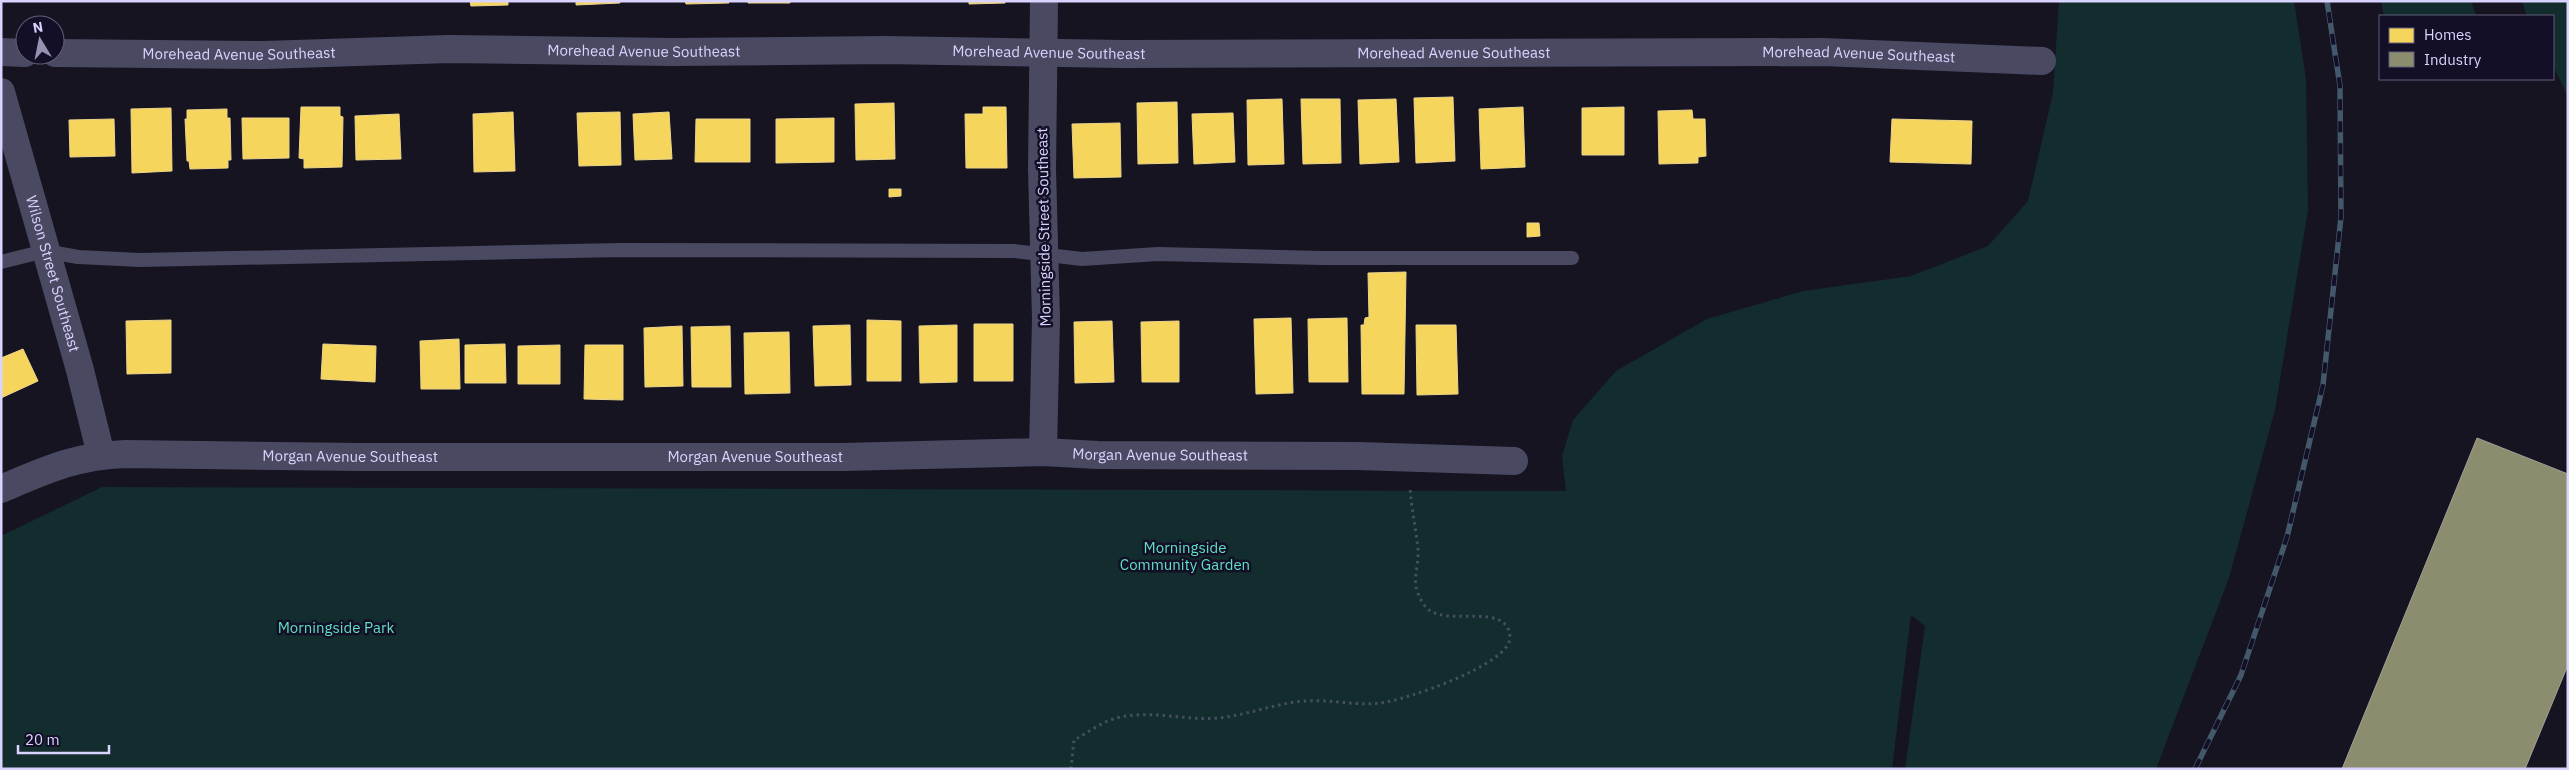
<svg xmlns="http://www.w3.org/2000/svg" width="2569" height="770" viewBox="0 0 2569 770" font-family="'IBM Plex Sans',sans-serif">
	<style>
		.green { fill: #132c2d }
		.homes { fill: #f6d55c; stroke: #edd58d }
		.industry { fill: #8c8c6e; stroke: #a3a29a }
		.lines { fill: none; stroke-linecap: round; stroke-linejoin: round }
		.path { stroke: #44505f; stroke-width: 3; stroke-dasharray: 2.5 4; stroke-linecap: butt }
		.lane { stroke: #4a4962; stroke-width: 14 }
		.street { stroke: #4a4962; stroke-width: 28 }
		.rail-casing { stroke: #43596b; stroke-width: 5.5 }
		.rail { stroke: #130f26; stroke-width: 4; stroke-dasharray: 11; stroke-linecap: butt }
		.labels { text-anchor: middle; stroke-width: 5; stroke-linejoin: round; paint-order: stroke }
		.street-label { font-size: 15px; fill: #d9d4ff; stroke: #130f26 }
		.park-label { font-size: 15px; fill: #5fe0c0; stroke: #130f26 }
	</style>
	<rect width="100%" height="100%" fill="#161421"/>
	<!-- green -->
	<path class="green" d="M 2059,1 L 2294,1 L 2306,79 L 2308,210 L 2275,410 L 2229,578 L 2156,769 L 1905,769 L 1925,626 L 1911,615 L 1892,769 L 1,769 L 1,536 L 102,487 L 1566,491 L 1562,456 L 1573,420 L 1616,371 L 1707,319 L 1803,291 L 1911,276 L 1988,246 L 2028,201 L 2053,93 Z
		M 2381,1 L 2471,1 L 2476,16 L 2384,16 Z
		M 2522,1 L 2568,1 L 2568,96 L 2553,66 L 2553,16 L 2527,16 Z"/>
	<!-- homes -->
	<path class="homes" d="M 470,1 L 508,1 L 508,5 L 471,6 Z
		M 576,1 L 620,1 L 620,3 L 576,5 Z
		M 685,1 L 728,1 L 729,3 L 686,4 Z
		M 748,1 L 790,1 L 790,3 L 748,3 Z
		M 969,1 L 1005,1 L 1005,3 L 969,4 Z
		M 1453,97 L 1455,161 L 1416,163 L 1414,98 Z
		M 1282,99 L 1284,164 L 1248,165 L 1247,100 Z
		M 1301,99 L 1340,99 L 1341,163 L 1303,164 Z
		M 1396,99 L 1399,162 L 1360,164 L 1358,100 Z
		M 1177,102 L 1178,163 L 1138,164 L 1137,103 Z
		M 894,103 L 895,159 L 856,160 L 855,104 Z
		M 301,107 L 340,107 L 340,116 L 343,117 L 342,167 L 304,168 L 304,159 L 299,158 Z
		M 983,107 L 1006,107 L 1007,168 L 966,168 L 965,114 L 983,114 Z
		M 1523,107 L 1525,167 L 1481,169 L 1479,109 Z
		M 1624,107 L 1624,155 L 1582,155 L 1582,108 Z
		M 171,108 L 172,171 L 132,173 L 131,109 Z
		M 227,109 L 227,118 L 230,118 L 231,160 L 228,160 L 228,168 L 190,169 L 189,161 L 187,161 L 185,119 L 187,119 L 187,110 Z
		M 1692,110 L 1693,119 L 1705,119 L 1706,156 L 1698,157 L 1698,163 L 1659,164 L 1658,111 Z
		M 513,112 L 515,171 L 474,172 L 473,114 Z
		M 620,112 L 621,165 L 579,166 L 577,113 Z
		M 669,112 L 672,159 L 635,160 L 633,114 Z
		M 1233,113 L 1235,162 L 1194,164 L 1192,114 Z
		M 399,114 L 401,159 L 356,160 L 355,116 Z
		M 242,118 L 289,118 L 289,158 L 243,159 Z
		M 834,118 L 834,162 L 776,163 L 776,119 Z
		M 114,119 L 115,156 L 70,157 L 69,120 Z
		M 696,119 L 750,119 L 750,162 L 695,162 Z
		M 1892,119 L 1972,121 L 1971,164 L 1890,162 Z
		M 1120,123 L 1121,177 L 1074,178 L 1072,124 Z
		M 889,189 L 901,189 L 901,196 L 889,197 Z
		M 1527,223 L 1539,223 L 1540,236 L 1527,237 Z
		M 1406,272 L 1404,394 L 1362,394 L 1361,325 L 1364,325 L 1365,318 L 1369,317 L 1368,273 Z
		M 1291,318 L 1293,393 L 1256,394 L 1254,319 Z
		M 1347,318 L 1348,382 L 1309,382 L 1308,319 Z
		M 171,320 L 171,373 L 127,374 L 126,321 Z
		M 867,320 L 901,321 L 901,381 L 867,381 Z
		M 1112,321 L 1114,382 L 1075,383 L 1074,322 Z
		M 1179,321 L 1179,382 L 1142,382 L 1141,322 Z
		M 974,324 L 1013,324 L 1013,381 L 974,381 Z
		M 850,325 L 851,385 L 815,386 L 813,326 Z
		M 957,325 L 957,382 L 920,383 L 919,326 Z
		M 1416,325 L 1456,325 L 1458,394 L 1417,395 Z
		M 682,326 L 683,386 L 645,387 L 644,328 Z
		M 730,326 L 731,387 L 692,387 L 691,327 Z
		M 789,332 L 790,393 L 745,394 L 744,333 Z
		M 459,339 L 460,389 L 421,389 L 420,341 Z
		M 323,344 L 376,346 L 375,382 L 321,379 Z
		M 505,344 L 506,383 L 465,383 L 465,345 Z
		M 560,345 L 560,384 L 518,384 L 518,346 Z
		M 585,345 L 623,345 L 623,400 L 584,399 Z
		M 23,349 L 38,381 L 1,398 L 1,358 Z"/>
	<!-- industry -->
	<path class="industry" d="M 2477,438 L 2568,474 L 2568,665 L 2525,769 L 2342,769 Z"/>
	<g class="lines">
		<!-- path -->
		<path class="path" d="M 1071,769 L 1074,740 C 1089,732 1104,720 1121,717 C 1153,710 1187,721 1219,718 C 1248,715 1276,703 1305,701 C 1330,699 1355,706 1380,703 C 1403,701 1512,664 1510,637 C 1508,602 1451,626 1429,610 C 1423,606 1418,595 1416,587 C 1414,575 1419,562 1418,550 C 1416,528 1411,508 1410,486"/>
		<!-- lane -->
		<path class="lane" d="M 1,262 L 45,251 L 78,257 L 140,260 L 621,250 L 1014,251 L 1082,259 L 1158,254 L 1322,258 L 1572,258"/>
		<!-- street -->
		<g class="street">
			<path d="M 1,52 L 25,53"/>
			<path id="s1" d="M 55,53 L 264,55 L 449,49 L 672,52 L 886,50 L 1122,54 L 1823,52 L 2042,61"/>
			<path id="s2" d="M 1,92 L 80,370 L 101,455"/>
			<path d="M 1043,452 L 1046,319 L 1042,169 L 1044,1"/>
			<path id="s3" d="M 1,489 C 46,470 75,456 125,454 L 361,457 L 842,457 L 1043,452 L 1098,455 L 1358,456 L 1514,461"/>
		</g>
		<defs>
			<path id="rail" d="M 2195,769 L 2241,675 L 2287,537 L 2323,385 L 2341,217 L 2340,86 L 2327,1"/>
		</defs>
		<!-- rail casing -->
		<use href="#rail" class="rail-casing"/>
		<!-- rail -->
		<use href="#rail" class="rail"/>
	</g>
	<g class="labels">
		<!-- street labels -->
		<g class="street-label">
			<text dy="5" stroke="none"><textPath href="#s1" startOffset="589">Morehead Avenue Southeast</textPath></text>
			<text dy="5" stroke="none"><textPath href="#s1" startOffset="994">Morehead Avenue Southeast</textPath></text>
			<text dy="5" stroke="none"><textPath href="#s1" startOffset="184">Morehead Avenue Southeast</textPath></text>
			<text dy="5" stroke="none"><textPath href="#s1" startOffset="1399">Morehead Avenue Southeast</textPath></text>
			<text dy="5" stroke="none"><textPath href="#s1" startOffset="1804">Morehead Avenue Southeast</textPath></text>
			<text transform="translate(1044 227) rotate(-91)" y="5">Morningside Street Southeast</text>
			<text dy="5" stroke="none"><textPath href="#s2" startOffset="189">Wilson Street Southeast</textPath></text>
			<text dy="5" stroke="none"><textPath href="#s3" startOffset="1165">Morgan Avenue Southeast</textPath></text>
			<text dy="5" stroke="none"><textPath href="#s3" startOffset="355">Morgan Avenue Southeast</textPath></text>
			<text dy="5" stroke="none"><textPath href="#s3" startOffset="760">Morgan Avenue Southeast</textPath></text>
		</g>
		<!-- park labels -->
		<g class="park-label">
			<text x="1185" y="553">Morningside<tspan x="1185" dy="17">Community Garden</tspan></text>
			<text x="336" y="633">Morningside Park</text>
		</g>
	</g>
	<!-- border -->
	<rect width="2569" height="770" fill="none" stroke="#d9d4ff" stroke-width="5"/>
	<!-- legend -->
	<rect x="2379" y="15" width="175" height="65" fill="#130f26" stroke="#625e7d"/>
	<rect x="2389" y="28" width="25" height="15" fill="#f6d55c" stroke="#625e7d"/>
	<text x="2424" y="40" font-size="15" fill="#d9d4ff">Homes</text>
	<rect x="2389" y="52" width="25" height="15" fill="#8c8c6e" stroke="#625e7d"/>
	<text x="2424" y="65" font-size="15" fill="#d9d4ff">Industry</text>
	<!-- north arrow -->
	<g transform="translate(40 40) rotate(350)"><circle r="24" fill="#130f26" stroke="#625e7d"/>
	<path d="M0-4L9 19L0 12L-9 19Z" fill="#9591b1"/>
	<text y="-8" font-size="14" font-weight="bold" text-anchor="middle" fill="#d9d4ff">N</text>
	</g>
	<!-- scale -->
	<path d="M18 745v8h91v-8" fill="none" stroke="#d9d4ff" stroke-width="2.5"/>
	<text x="25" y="745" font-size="15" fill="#d9d4ff" stroke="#130f26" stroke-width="4" paint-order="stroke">20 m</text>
</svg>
